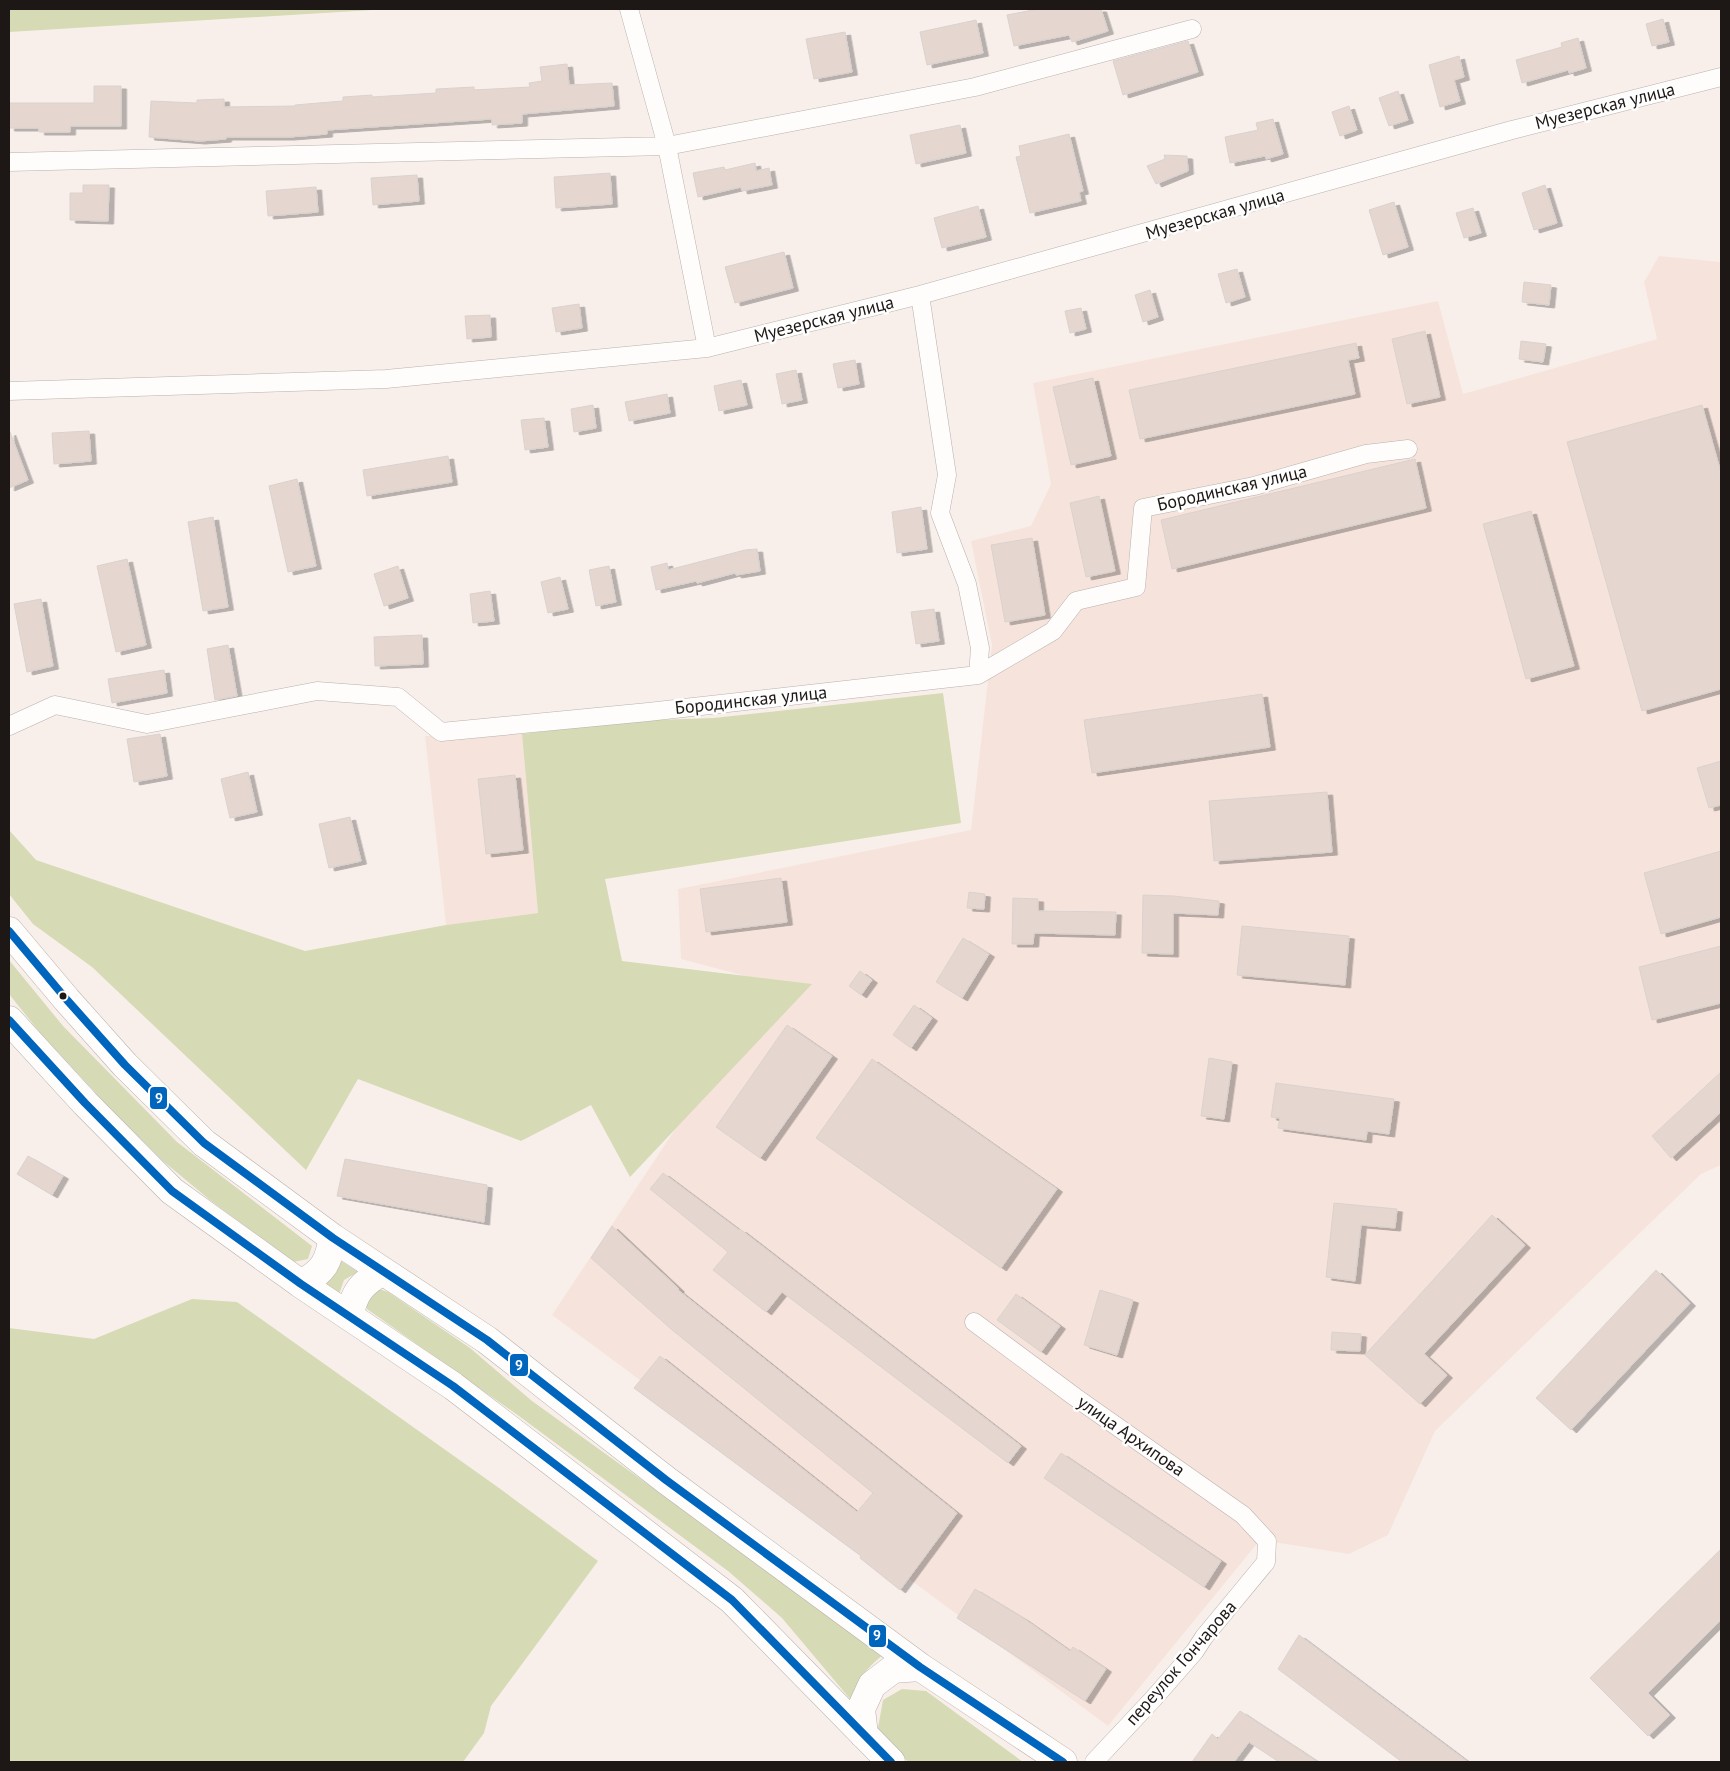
<svg xmlns="http://www.w3.org/2000/svg" width="1730" height="1771" viewBox="0 0 1730 1771" font-family="'PT Sans',sans-serif">
	<style>
		.built { fill: #f6e4dc }
		.green { fill: #d6dab5 }
		.building { fill: #e5d6cf; stroke: #dad2cf; filter: url(#shadow) }
		.lines { fill: none; stroke-linecap: round; stroke-linejoin: round }
		.minor-casing { stroke: #b8b1ad; stroke-width: 19 }
		.primary-casing { stroke: #b8b1ad; stroke-width: 29 }
		.minor { stroke: #fefdfc; stroke-width: 18 }
		.primary { stroke: #fefdfc; stroke-width: 28 }
		.bus-1-casing { stroke: #fefefe; stroke-width: 11 }
		.bus-1 { stroke: #0065bd; stroke-width: 8 }
		.bus-dot { fill: #1d1715; stroke: #fefefe; stroke-width: 2 }
		.labels { text-anchor: middle; stroke-width: 5; stroke-linejoin: round; paint-order: stroke }
		.street-label { font-size: 18px; fill: #1d1715; stroke: #fefefe }
		.line-badge { stroke: #fefefe; stroke-width: 2 }
		.badge-label { font-size: 14px; text-anchor: middle; font-weight: bold; fill: #fff }
	</style>
	<defs>
		<filter id="shadow"><feDropShadow dx="5.5" dy="3" stdDeviation="0" flood-color="#0004"/></filter>
	</defs>
	<rect width="100%" height="100%" fill="#f8efeb"/>
	<!-- built -->
	<path class="built" d="M 1659,256 L 1721,262 L 1721,1165 L 1701,1174 L 1435,1431 L 1388,1535 L 1349,1554 L 1260,1540 L 1108,1726 L 552,1315 L 680,1122 L 790,988 L 681,959 L 678,889 L 971,830 L 992,645 L 971,541 L 1031,526 L 1051,484 L 1033,383 L 1438,301 L 1463,394 L 1657,339 L 1644,282 Z
		M 522,734 L 538,913 L 446,925 L 425,736 Z"/>
	<!-- green -->
	<path class="green" d="M 9,9 L 389,9 L 9,32 Z
		M 943,693 L 961,823 L 605,879 L 622,961 L 812,984 L 630,1177 L 591,1105 L 521,1141 L 358,1079 L 306,1170 L 92,967 L 33,924 L 9,894 L 9,830 L 36,860 L 305,951 L 446,925 L 538,913 L 522,734 L 629,721 L 714,718 Z
		M 9,960 L 63,1026 L 177,1142 L 312,1246 L 308,1259 L 293,1262 L 210,1200 L 163,1161 L 105,1103 L 41,1034 L 9,994 Z
		M 341,1261 L 358,1272 L 344,1280 L 339,1294 L 325,1283 L 336,1273 Z
		M 373,1287 L 388,1292 L 470,1348 L 532,1401 L 884,1654 C 865,1669 860,1678 851,1700 L 782,1618 L 728,1571 L 519,1416 L 367,1309 L 367,1294 Z
		M 192,1299 L 237,1302 L 499,1488 L 598,1561 L 491,1706 L 484,1733 L 463,1762 L 9,1762 L 9,1328 L 94,1339 Z
		M 902,1689 L 926,1691 L 1023,1762 L 909,1762 L 888,1746 L 878,1728 L 883,1700 Z"/>
	<!-- building -->
	<path class="building" d="M 1038,9 L 1101,9 L 1108,31 L 1072,42 L 1069,35 L 1014,46 L 1007,15 Z
		M 1663,19 L 1669,42 L 1652,46 L 1646,24 Z
		M 976,20 L 983,53 L 927,65 L 920,32 Z
		M 845,32 L 852,72 L 814,79 L 806,39 Z
		M 1578,38 L 1586,68 L 1569,73 L 1568,70 L 1522,83 L 1516,60 L 1562,47 L 1561,43 Z
		M 1188,41 L 1198,72 L 1123,95 L 1113,61 Z
		M 1459,56 L 1464,77 L 1454,80 L 1460,101 L 1440,107 L 1429,65 Z
		M 567,64 L 569,85 L 612,83 L 614,106 L 522,114 L 522,123 L 492,125 L 492,119 L 327,130 L 327,134 L 289,137 L 226,137 L 226,139 L 200,141 L 149,137 L 151,101 L 197,103 L 197,100 L 224,99 L 224,107 L 295,106 L 295,105 L 343,101 L 343,97 L 372,95 L 372,97 L 436,93 L 436,89 L 474,87 L 474,90 L 530,87 L 529,83 L 542,81 L 540,67 Z
		M 94,86 L 121,86 L 121,126 L 70,126 L 70,132 L 39,132 L 39,128 L 9,128 L 9,103 L 94,103 Z
		M 1398,91 L 1408,120 L 1389,126 L 1379,98 Z
		M 1349,106 L 1357,130 L 1340,136 L 1332,112 Z
		M 1273,119 L 1283,154 L 1266,159 L 1265,156 L 1230,163 L 1225,137 L 1258,130 L 1256,123 Z
		M 960,125 L 966,153 L 916,164 L 910,135 Z
		M 1069,134 L 1083,191 L 1079,192 L 1081,201 L 1030,213 L 1016,157 L 1021,156 L 1019,146 Z
		M 1164,155 L 1187,156 L 1188,171 L 1156,184 L 1147,166 L 1165,159 Z
		M 755,163 L 756,171 L 769,168 L 772,185 L 742,191 L 741,187 L 698,197 L 693,173 L 724,167 L 725,170 Z
		M 610,173 L 612,204 L 556,208 L 554,177 Z
		M 417,175 L 419,201 L 373,205 L 371,178 Z
		M 83,185 L 109,185 L 108,221 L 70,220 L 70,193 L 83,193 Z
		M 1545,185 L 1557,223 L 1534,230 L 1522,193 Z
		M 316,187 L 318,212 L 268,216 L 266,191 Z
		M 1394,202 L 1408,247 L 1383,255 L 1369,210 Z
		M 978,206 L 986,237 L 942,248 L 934,218 Z
		M 1473,208 L 1481,233 L 1464,238 L 1456,213 Z
		M 784,252 L 793,288 L 735,303 L 725,267 Z
		M 1237,269 L 1245,297 L 1226,303 L 1218,274 Z
		M 1524,282 L 1551,285 L 1549,305 L 1522,302 Z
		M 1150,290 L 1158,317 L 1143,322 L 1135,295 Z
		M 579,304 L 582,328 L 556,332 L 552,308 Z
		M 1081,308 L 1086,329 L 1070,333 L 1065,311 Z
		M 490,315 L 491,337 L 467,339 L 465,316 Z
		M 1425,331 L 1440,397 L 1407,404 L 1392,339 Z
		M 1521,341 L 1546,344 L 1543,362 L 1519,359 Z
		M 1356,343 L 1359,358 L 1348,360 L 1355,394 L 1140,439 L 1129,390 Z
		M 855,360 L 859,384 L 838,388 L 833,364 Z
		M 796,370 L 802,400 L 782,404 L 776,374 Z
		M 1093,378 L 1111,456 L 1071,465 L 1053,387 Z
		M 741,380 L 747,405 L 719,411 L 714,386 Z
		M 667,394 L 670,413 L 629,421 L 625,402 Z
		M 593,405 L 596,428 L 574,432 L 571,409 Z
		M 1702,405 L 1721,473 L 1721,689 L 1642,711 L 1567,442 Z
		M 544,418 L 548,447 L 525,450 L 521,420 Z
		M 89,431 L 91,461 L 54,464 L 52,433 Z
		M 10,432 L 28,480 L 9,488 L 9,433 Z
		M 448,456 L 452,482 L 367,496 L 363,470 Z
		M 1415,459 L 1426,508 L 1172,569 L 1161,520 Z
		M 297,479 L 316,566 L 288,572 L 269,486 Z
		M 1099,496 L 1115,571 L 1086,577 L 1070,503 Z
		M 921,507 L 927,549 L 897,553 L 892,512 Z
		M 1531,511 L 1574,666 L 1526,679 L 1483,524 Z
		M 213,517 L 228,607 L 203,611 L 188,522 Z
		M 1032,538 L 1045,615 L 1005,622 L 991,545 Z
		M 757,549 L 760,571 L 736,575 L 735,573 L 697,583 L 696,581 L 656,590 L 651,567 L 667,563 L 668,570 L 745,550 Z
		M 127,559 L 146,645 L 116,652 L 97,566 Z
		M 398,566 L 408,598 L 384,606 L 374,574 Z
		M 609,566 L 616,602 L 596,606 L 589,570 Z
		M 560,577 L 568,609 L 548,613 L 541,582 Z
		M 490,591 L 494,621 L 473,623 L 470,594 Z
		M 41,599 L 53,666 L 27,672 L 14,604 Z
		M 934,609 L 939,641 L 916,644 L 911,612 Z
		M 422,635 L 423,664 L 375,666 L 374,637 Z
		M 228,645 L 237,696 L 215,700 L 207,649 Z
		M 164,670 L 167,693 L 112,703 L 108,679 Z
		M 1262,694 L 1270,747 L 1092,773 L 1084,720 Z
		M 160,734 L 167,776 L 134,782 L 127,739 Z
		M 1721,761 L 1721,805 L 1709,808 L 1697,768 Z
		M 248,772 L 257,812 L 230,818 L 221,779 Z
		M 515,775 L 523,850 L 486,854 L 478,779 Z
		M 1327,792 L 1332,852 L 1214,861 L 1209,801 Z
		M 350,817 L 361,861 L 329,868 L 319,824 Z
		M 1721,851 L 1721,917 L 1661,934 L 1644,873 Z
		M 781,878 L 787,922 L 706,932 L 700,889 Z
		M 969,892 L 985,894 L 984,909 L 967,908 Z
		M 1143,895 L 1174,896 L 1219,901 L 1218,915 L 1173,913 L 1173,954 L 1142,953 Z
		M 1013,898 L 1038,899 L 1038,911 L 1116,912 L 1115,935 L 1034,933 L 1033,944 L 1012,944 Z
		M 1242,926 L 1349,936 L 1345,985 L 1237,975 Z
		M 963,938 L 989,954 L 962,998 L 936,982 Z
		M 1721,946 L 1721,1003 L 1652,1020 L 1639,967 Z
		M 860,971 L 872,980 L 861,995 L 849,986 Z
		M 914,1005 L 932,1018 L 911,1048 L 893,1035 Z
		M 787,1025 L 832,1056 L 760,1158 L 716,1127 Z
		M 1209,1058 L 1232,1062 L 1224,1119 L 1201,1116 Z
		M 872,1059 L 1057,1189 L 1001,1268 L 816,1138 Z
		M 1721,1072 L 1721,1112 L 1671,1158 L 1652,1136 Z
		M 1276,1083 L 1394,1099 L 1389,1134 L 1367,1131 L 1366,1140 L 1278,1128 L 1280,1118 L 1271,1117 Z
		M 28,1156 L 63,1176 L 52,1195 L 17,1174 Z
		M 345,1159 L 487,1185 L 484,1222 L 337,1196 Z
		M 663,1173 L 739,1230 L 740,1229 L 1021,1446 L 1008,1463 L 782,1292 L 766,1312 L 713,1270 L 728,1252 L 650,1189 Z
		M 1334,1203 L 1397,1209 L 1395,1228 L 1361,1225 L 1355,1281 L 1326,1277 Z
		M 1492,1215 L 1525,1245 L 1424,1354 L 1447,1375 L 1420,1404 L 1365,1355 Z
		M 612,1226 L 679,1289 L 678,1290 L 957,1513 L 900,1590 L 860,1558 L 861,1556 L 634,1388 L 660,1356 L 857,1512 L 873,1493 L 671,1329 L 591,1258 Z
		M 1656,1270 L 1690,1303 L 1571,1430 L 1536,1398 Z
		M 1100,1290 L 1133,1300 L 1117,1355 L 1084,1345 Z
		M 1016,1294 L 1060,1326 L 1041,1352 L 997,1320 Z
		M 1332,1332 L 1361,1334 L 1360,1351 L 1331,1350 Z
		M 1061,1453 L 1221,1561 L 1204,1587 L 1044,1478 Z
		M 1721,1549 L 1721,1620 L 1648,1693 L 1670,1715 L 1648,1736 L 1590,1678 Z
		M 975,1589 L 1023,1618 L 1070,1651 L 1073,1647 L 1106,1669 L 1085,1701 L 957,1618 Z
		M 1299,1635 L 1468,1762 L 1402,1762 L 1278,1669 Z
		M 1240,1711 L 1318,1762 L 1279,1762 L 1249,1742 L 1234,1762 L 1192,1762 L 1212,1734 L 1218,1739 Z"/>
	<g class="lines">
		<defs>
			<path id="minor" d="M 629,9 L 667,146 L 707,348
				M 9,162 L 667,146 L 975,87 L 1192,29
				M 920,295 L 947,475 L 940,513 L 967,584 L 980,648 L 978,675
				M 9,391 L 386,379 L 707,348 L 920,295 L 1512,130 L 1721,77
				M 9,726 L 55,705 L 147,724 L 317,691 L 398,697 L 441,732 L 648,712 L 978,675 L 1053,631 L 1076,601 L 1136,587 L 1143,508 L 1254,486 L 1366,454 L 1408,449
				M 974,1322 L 1075,1397 L 1243,1515 L 1267,1541 L 1266,1562 L 1204,1637 L 1195,1651 L 1154,1698 L 1094,1762"/>
			<path id="primary" d="M 9,931 L 67,1000 L 125,1065 L 204,1143 L 333,1238 L 487,1340 L 666,1480 L 920,1667 L 1063,1762
				M 9,1020 L 85,1103 L 172,1191 L 301,1284 L 453,1386 L 732,1600 L 891,1762
				M 301,1284 C 324,1271 328,1263 333,1238
				M 349,1316 C 355,1291 361,1284 383,1271
				M 864,1735 L 861,1709 L 872,1685 L 893,1669 L 920,1667"/>
		</defs>
		<!-- minor casing -->
		<use href="#minor" class="minor-casing"/>
		<!-- primary casing -->
		<use href="#primary" class="primary-casing"/>
		<!-- minor -->
		<use href="#minor" class="minor"/>
		<!-- primary -->
		<use href="#primary" class="primary"/>
		<defs>
			<path id="bus-1" d="M 9,931 L 67,1000 L 125,1065 L 204,1143 L 333,1238 L 487,1340 L 666,1480 L 920,1667 L 1063,1762
				M 9,1020 L 85,1103 L 172,1191 L 301,1284 L 453,1386 L 732,1600 L 891,1762"/>
		</defs>
		<!-- bus-1 casing -->
		<use href="#bus-1" class="bus-1-casing"/>
		<!-- bus-1 -->
		<use href="#bus-1" class="bus-1"/>
	</g>
	<!-- markers -->
	<circle class="bus-dot" cx="63" cy="996" r="4.5"/>
	<g class="labels">
		<!-- street labels -->
		<g class="street-label">
			<text transform="translate(1605 106) rotate(-14)" y="6">Муезерская улица</text>
			<text transform="translate(1215 214) rotate(-16)" y="6">Муезерская улица</text>
			<text transform="translate(824 319) rotate(-14)" y="6">Муезерская улица</text>
			<text transform="translate(1232 488) rotate(-13)" y="6">Бородинская улица</text>
			<text transform="translate(751 700) rotate(-6)" y="6">Бородинская улица</text>
			<text transform="translate(1131 1436) rotate(35)" y="6">улица Архипова</text>
			<text transform="translate(1181 1663) rotate(-49)" y="6">переулок Гончарова</text>
		</g>
	</g>
	<g class="line-badge">
		<rect x="149" y="1086" width="19" height="24" rx="5" fill="#0065bd"/>
		<rect x="509" y="1353" width="20" height="24" rx="5" fill="#0065bd"/>
		<rect x="868" y="1624" width="19" height="24" rx="5" fill="#0065bd"/>
	</g>
	<g class="badge-label">
		<text x="159" y="1103">9</text>
		<text x="519" y="1370">9</text>
		<text x="877" y="1640">9</text>
	</g>
	<!-- border -->
	<rect width="1730" height="1771" fill="none" stroke="#1d1715" stroke-width="20"/>
</svg>
